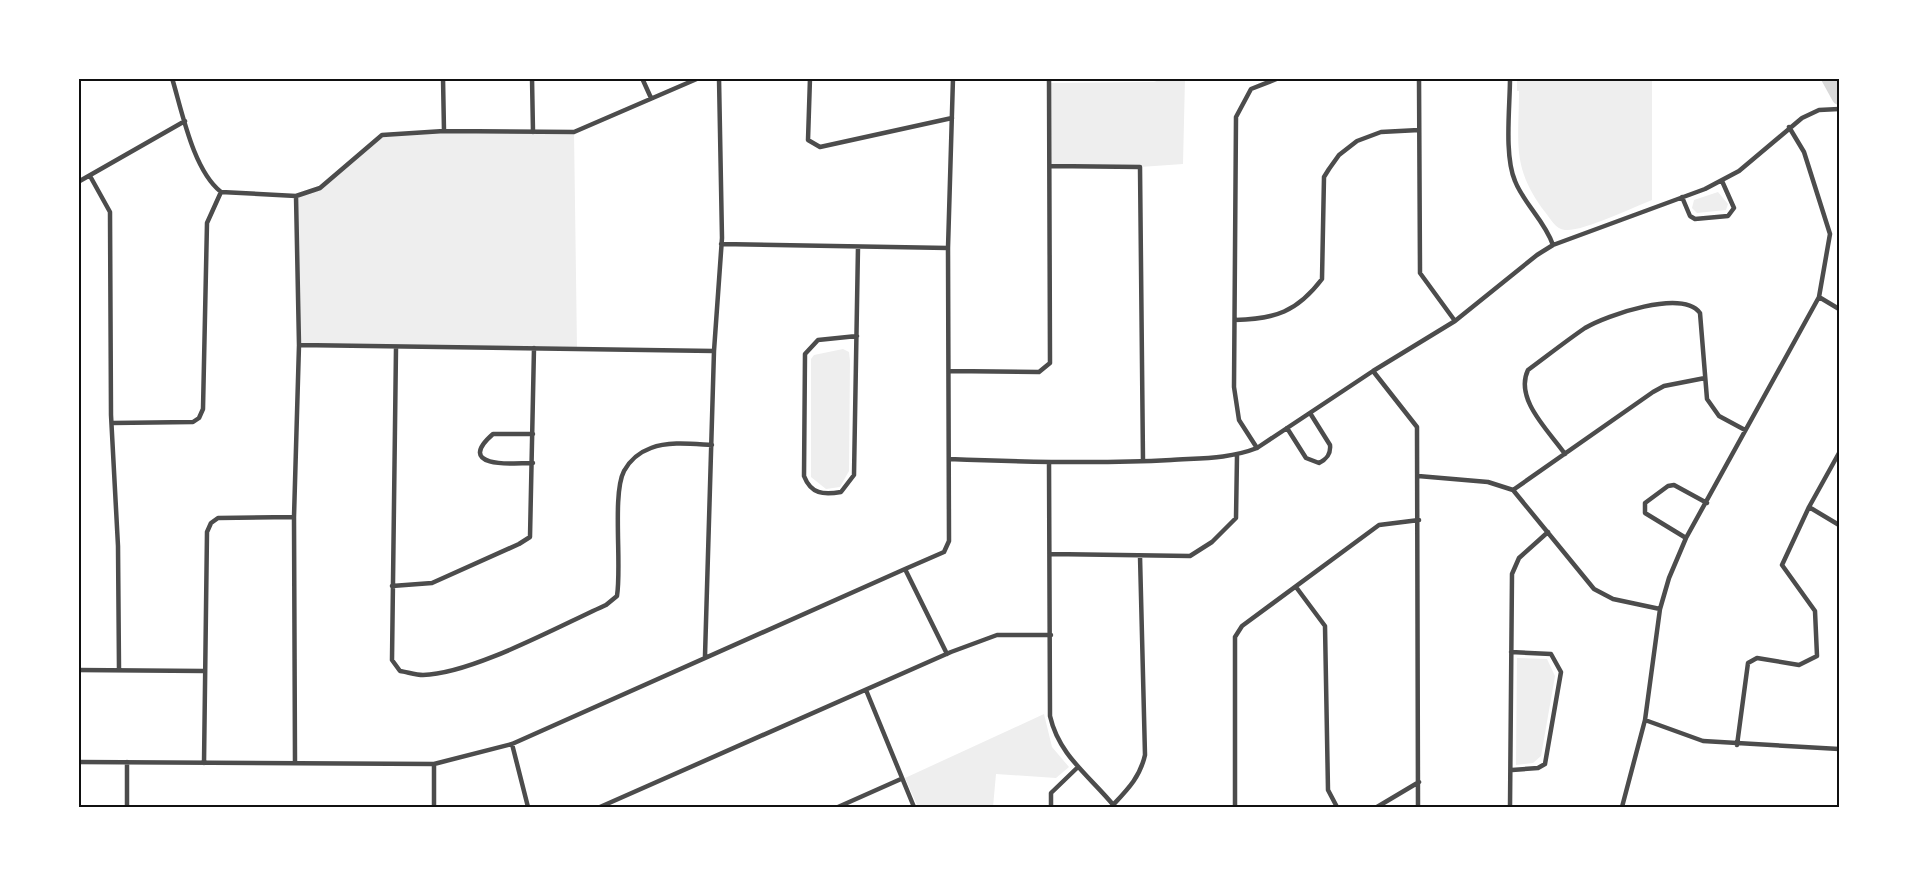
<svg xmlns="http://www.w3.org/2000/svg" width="1917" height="885" viewBox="0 0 1917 885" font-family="'Archivo Narrow',sans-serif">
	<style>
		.green { fill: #eee }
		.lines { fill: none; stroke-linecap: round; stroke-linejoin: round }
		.river { stroke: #d9d9d9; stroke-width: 14 }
		.minor { stroke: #4c4c4c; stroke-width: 4.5 }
		.neatline { fill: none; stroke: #111; stroke-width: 2 }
	</style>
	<rect width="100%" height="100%" fill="#fff"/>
	<!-- green -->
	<path class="green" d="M 1165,78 L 1185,78 L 1183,164 L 1140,167 L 1050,166 L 1049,83 L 1154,82 Z
		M 1517,78 L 1652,78 L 1652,200 C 1634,207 1582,232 1565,230 C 1555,229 1551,219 1545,212 C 1511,167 1519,144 1519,91 L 1517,91 Z
		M 445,131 L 574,132 L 577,348 L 299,345 L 296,196 L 320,188 L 382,135 Z
		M 1718,192 L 1728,204 L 1726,210 L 1697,213 L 1692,208 L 1694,200 Z
		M 843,349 L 849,352 L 850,361 L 849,471 L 840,487 L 826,489 L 811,477 L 811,359 L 814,355 Z
		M 1517,658 L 1547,659 L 1555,676 L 1541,756 L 1533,763 L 1516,765 Z
		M 1044,714 L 1052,747 L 1069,767 L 1056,778 L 996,774 L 993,807 L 918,807 L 905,778 Z"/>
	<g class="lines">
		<!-- river -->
		<path class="river" d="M 1828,78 L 1839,98"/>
		<!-- minor -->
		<path class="minor" d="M 172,78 C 182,111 193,170 221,192 L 296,196 L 320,188 L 382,135 L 444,131 L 574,132 L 699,78
			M 443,78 L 444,131
			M 532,78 L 533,132
			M 642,78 L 651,98
			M 810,78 L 808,140 L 820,147 L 952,118
			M 1419,78 L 1420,273 L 1455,321
			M 1510,78 C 1510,107 1504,155 1515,181 C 1524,204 1545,221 1553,245
			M 78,80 L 83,78
			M 1050,166 L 1140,167 L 1143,461
			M 90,176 L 110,212 L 111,415 L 118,546 L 119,669
			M 78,182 L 185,121
			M 1682,197 L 1690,216 L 1695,219 L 1728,216 L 1734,208 L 1722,181
			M 721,244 L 948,248
			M 1819,297 L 1839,309
			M 1235,320 C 1275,319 1297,312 1322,279 L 1324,177 L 1329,169 L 1339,155 L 1357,141 L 1381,132 L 1419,130
			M 857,336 L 818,340 L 805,354 L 804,476 C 811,494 823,495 841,492 L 854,475 L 858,247
			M 299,345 L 714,351
			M 396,348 L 392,660 L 400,671 C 407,672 416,675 423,675 C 472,674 559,626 606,605 L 617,596 C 622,565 612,494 624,471 C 630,460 640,452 651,448 C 669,441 693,444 712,445
			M 949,371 L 1039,372 L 1050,363 L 1049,78
			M 1373,371 L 1417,427 L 1418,807
			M 112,423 L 193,422 L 199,418 L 203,409 L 207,223 L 221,192
			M 1287,428 L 1306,458 L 1319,463 C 1327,459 1331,454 1330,445 L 1310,413
			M 1257,448 L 1239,420 L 1234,387 L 1236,117 L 1251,89 L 1279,78
			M 1565,454 C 1549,431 1514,399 1528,370 C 1547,356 1566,341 1585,328 C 1607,315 1682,289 1700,313 L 1707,399 L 1719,416 L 1745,430
			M 949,459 C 1023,462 1097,464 1171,460 C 1200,458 1229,459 1257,448 L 1373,371 L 1455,321 L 1537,255 L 1553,245 L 1705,189 L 1739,171 L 1802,118 L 1819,110 L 1839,109
			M 1049,462 L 1050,716 C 1059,756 1090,776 1115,807
			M 533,463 C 513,464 454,468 493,434 L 533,434
			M 1418,476 L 1488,482 L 1513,490 L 1594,589 L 1613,599 L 1660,609
			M 1513,490 L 1653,392 L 1664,386 L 1705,378
			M 1809,507 L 1839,525
			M 1686,538 L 1645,513 L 1645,503 L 1668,486 L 1674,485 L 1707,503
			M 1051,554 L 1190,556 L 1212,542 L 1236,518 L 1237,456
			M 392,586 L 432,583 L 519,544 L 530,537 L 534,348
			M 1296,587 L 1325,626 L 1328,790 L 1337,807
			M 1511,652 L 1551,654 L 1561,672 L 1545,764 L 1538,768 L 1512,770
			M 947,654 L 905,569 L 944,552 L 949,541 L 948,248 L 953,78
			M 705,656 L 714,351 L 722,238 L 719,78
			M 78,670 L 204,671
			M 866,690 L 914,807
			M 1645,720 L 1703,741 L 1839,749
			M 512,744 L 528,807
			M 1737,745 L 1748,663 L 1757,658 L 1799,665 L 1817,656 L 1815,611 L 1782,565 L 1809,507 L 1839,453
			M 78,762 L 434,764 L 512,744 L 905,569
			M 204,763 L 207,532 L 211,523 L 218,518 L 294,517
			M 295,763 L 294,517 L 299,345 L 296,196
			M 1113,805 C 1128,789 1140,777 1145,755 L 1140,556
			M 127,807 L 127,762
			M 434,807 L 434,764
			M 600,807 L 951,652 L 997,635 L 1051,635
			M 838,807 L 901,779
			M 1051,807 L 1051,793 L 1078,767
			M 1235,807 L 1235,637 L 1242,626 L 1379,525 L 1419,520
			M 1377,807 L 1419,782
			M 1510,807 L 1512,574 L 1519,558 L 1548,532
			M 1622,807 L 1645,720 L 1660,609 L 1669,578 L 1686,538 L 1819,297 L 1830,234 L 1804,152 L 1789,127"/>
	</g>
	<!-- border -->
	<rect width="1917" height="885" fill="none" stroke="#ffffff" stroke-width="159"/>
	<rect x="80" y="80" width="1758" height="726" class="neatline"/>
</svg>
